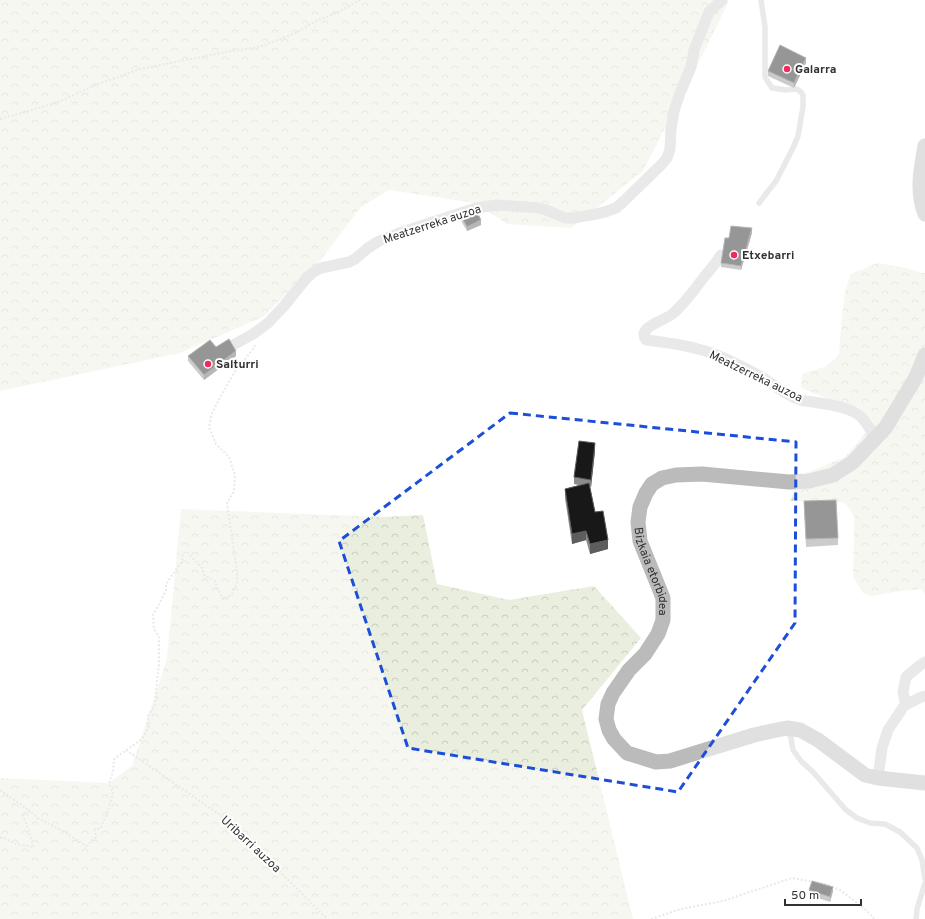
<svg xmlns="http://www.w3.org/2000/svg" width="925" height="919" viewBox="0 0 925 919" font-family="Overpass,sans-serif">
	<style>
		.forest { fill: url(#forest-crowns) }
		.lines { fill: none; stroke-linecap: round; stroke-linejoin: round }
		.path { stroke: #cecece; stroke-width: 2; stroke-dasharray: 2 2; stroke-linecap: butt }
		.lane { stroke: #cecece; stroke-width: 5.5 }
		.street { stroke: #cecece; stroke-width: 11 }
		.secondary { stroke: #bbb; stroke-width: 15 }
		.wall { fill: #8c8c8c }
		.shaded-wall { fill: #5d5d5d }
		.building { fill: #181818; stroke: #5d5d5d }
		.marked { fill: none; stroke: #1d4ed8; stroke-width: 3; stroke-dasharray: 8 5; stroke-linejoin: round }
		.poi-dot { fill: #f02a5d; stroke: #fff; stroke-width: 1.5 }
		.labels { text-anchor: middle; stroke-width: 4; stroke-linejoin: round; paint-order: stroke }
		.poi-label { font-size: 12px; font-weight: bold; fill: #313131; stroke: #fff; text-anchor: start }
		.street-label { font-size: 12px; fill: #313131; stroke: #fff }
	</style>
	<defs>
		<pattern id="forest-crowns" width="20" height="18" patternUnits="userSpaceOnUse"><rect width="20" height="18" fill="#eaeede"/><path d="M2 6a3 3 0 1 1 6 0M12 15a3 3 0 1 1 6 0" fill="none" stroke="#c9cdbf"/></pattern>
	</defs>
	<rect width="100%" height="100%" fill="#fff"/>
	<!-- forest -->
	<path class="forest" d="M 0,0 L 729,0 L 718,24 L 643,171 L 571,228 L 507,224 L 475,203 L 389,190 L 361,207 L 320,261 L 263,317 L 180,353 L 0,391 Z
		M 877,263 L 906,268 L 922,273 L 925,273 L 925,595 L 921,589 L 894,592 L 871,596 L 863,593 L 853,577 L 854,542 L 854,516 L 846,504 L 840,502 L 790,501 L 802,475 L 845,457 L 870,428 L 860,408 L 823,397 L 801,388 L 802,374 L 827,366 L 839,355 L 841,327 L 845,291 L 851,274 Z
		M 181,509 L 384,517 L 423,515 L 437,584 L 509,600 L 594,586 L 641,638 L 582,710 L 633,919 L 0,919 L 0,778 L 109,783 L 132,766 L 167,659 Z"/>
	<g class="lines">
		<!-- path -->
		<path class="path" d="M 0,119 L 56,103 L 95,85 L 140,69 L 226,52 L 259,47 L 296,33 L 314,22 L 338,12 L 360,0
			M 126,750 L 233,824 L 321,913 L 328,919
			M 0,790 L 30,811
			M 0,838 L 4,838 L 16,844 L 34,847 L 23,814 L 30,811 L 38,818 L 66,833 L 86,846 L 96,837 L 95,829 L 100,829 L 108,811 L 113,793 L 109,783 L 113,772 L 114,759 L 142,739 L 149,727 L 148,716 L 155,705 L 157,681 L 159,665 L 159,637 L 154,629 L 153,615 L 166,591 L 166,584 L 177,568 L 182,562 L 183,553 L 187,552 L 202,568 L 204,575 L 215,581 L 218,590 L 224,600 L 232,594 L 237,583 L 237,569 L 234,552 L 227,503 L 234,491 L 235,475 L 229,457 L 216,444 L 209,427 L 212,413 L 221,396 L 234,373 L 254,348 L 255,345
			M 651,919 L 681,909 L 723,901 L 792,878 L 826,884 L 840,890 L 865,909 L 872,916 L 874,919"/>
		<!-- lane -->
		<path class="lane" d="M 759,203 L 776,181 L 793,148 L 798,136 L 803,107 L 803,95 L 801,92 L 797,89 L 786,90 L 772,88 L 765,77 L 765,27 L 761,0
			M 787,730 L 791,738 L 793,750 L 801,761 L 813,772 L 846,810 L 857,818 L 870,823 L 885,824 L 900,832 L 917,848 L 922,860 L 925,879
			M 916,919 L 917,909 L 925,883"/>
		<!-- street -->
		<path class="street" d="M 721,255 C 716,263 710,270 704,277 C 694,290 684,305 671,315 C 663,321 637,327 646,340 C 663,342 681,344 698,349 C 719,354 739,365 758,375 C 770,382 782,392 795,398 L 800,400 C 816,403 837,404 852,411 C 859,414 864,419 868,426 C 871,430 873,435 873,440
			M 233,345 L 253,334 L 268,323 L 284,306 L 305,280 L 312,273 L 321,268 L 349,262 L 355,259 L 368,248 L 379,241 L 399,233 L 476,208 L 497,205 L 538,208 L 546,210 L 565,218 L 574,218 L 591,215 L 605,212 L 616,208 L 624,201 L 662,164 L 667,158 L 670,149 L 671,129 L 674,111 L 680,93 L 691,67 L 694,50 L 709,12 L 722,0
			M 906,705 L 903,692 L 906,677 L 919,666 L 925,662
			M 878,778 L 882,748 L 888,730 L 904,706 L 921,697 L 925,696"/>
		<!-- secondary -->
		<g class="secondary">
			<path d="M 925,146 C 921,168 916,192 925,214"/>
			<path id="s1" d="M 925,355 L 916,377 L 886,427 L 853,462 L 833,475 L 809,481 L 789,482 L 702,474 L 676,475 L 662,478 L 652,484 L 646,493 L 640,507 L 638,522 L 640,541 L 663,598 L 663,620 L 658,634 L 645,654 L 629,670 L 613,693 L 608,704 L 606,719 L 609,730 L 614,739 L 627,753 L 656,762 L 670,761 L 754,735 L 772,731 L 787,728 L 800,730 L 818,740 L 865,775 L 878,778 L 925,783"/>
		</g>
	</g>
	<!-- wall -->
	<path class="wall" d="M 806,63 L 794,88 L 768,76 L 768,71 Z
		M 460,214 L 481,225 L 467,231 L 460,219 Z
		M 752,233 L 741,270 L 721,267 L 721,263 L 729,238 Z
		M 216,347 L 236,356 L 204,380 L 188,361 L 188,356 Z
		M 595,451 L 591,487 L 590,487 L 595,512 L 608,549 L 590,554 L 586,540 L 572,544 L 565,498 L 565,489 L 579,485 L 574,484 L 574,477 Z
		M 804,501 L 838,538 L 838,545 L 806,547 Z
		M 809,890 L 833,891 L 830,902 L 809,895 Z"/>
	<!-- shaded-wall -->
	<path class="shaded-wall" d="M 806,58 L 806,63 L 794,88 L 794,83 Z
		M 481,220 L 481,225 L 467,231 L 467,227 Z
		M 752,228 L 752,233 L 741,270 L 741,266 Z
		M 236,351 L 236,356 L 204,380 L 204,375 Z
		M 595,443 L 595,451 L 591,487 L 591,480 Z
		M 586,531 L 586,540 L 572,544 L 572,534 Z
		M 608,540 L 608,549 L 590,554 L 590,544 Z
		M 833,887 L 833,891 L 830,902 L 830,897 Z"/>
	<!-- building -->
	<path class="building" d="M 780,45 L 806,58 L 794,83 L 768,71 Z
		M 475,208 L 481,220 L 467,227 L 460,214 Z
		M 731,226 L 752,228 L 741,266 L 721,263 L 725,238 L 729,238 Z
		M 229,339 L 236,351 L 204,375 L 188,356 L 210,340 L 216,347 Z
		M 579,441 L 595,443 L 591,480 L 574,477 Z
		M 589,483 L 595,512 L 603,511 L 608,540 L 590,544 L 586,531 L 572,534 L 565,489 Z
		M 836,500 L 838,538 L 806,539 L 804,501 Z
		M 812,881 L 833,887 L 830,897 L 809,890 Z"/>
	<!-- marked area -->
	<path d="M0 0H925V919H0ZM 510,413 L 796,442 L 795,623 L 678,792 L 408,748 L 339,541 Z" fill="#fff" fill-opacity=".55" fill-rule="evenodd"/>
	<path class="marked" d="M 510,413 L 796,442 L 795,623 L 678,792 L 408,748 L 339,541 Z"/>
	<!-- markers -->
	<g class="poi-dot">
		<circle cx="787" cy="69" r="4"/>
		<circle cx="734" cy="255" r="4"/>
		<circle cx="208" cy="364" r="4"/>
	</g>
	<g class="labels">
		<!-- poi labels -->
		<g class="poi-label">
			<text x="795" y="73">Galarra</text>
			<text x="742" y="259">Etxebarri</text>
			<text x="216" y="368">Salturri</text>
		</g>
		<!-- street labels -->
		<g class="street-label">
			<text transform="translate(432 224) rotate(-18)" y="4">Meatzerreka auzoa</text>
			<text transform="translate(756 376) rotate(26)" y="4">Meatzerreka auzoa</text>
			<text dy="4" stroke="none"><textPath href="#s1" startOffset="431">Bizkaia etorbidea</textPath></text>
			<text transform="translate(251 844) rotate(43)" y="4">Uribarri auzoa</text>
		</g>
	</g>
	<!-- scale -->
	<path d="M785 899v6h76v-6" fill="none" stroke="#313131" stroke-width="2"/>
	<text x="791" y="899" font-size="12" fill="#313131" stroke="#ffffff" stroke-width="3" paint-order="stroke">50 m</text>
</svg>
